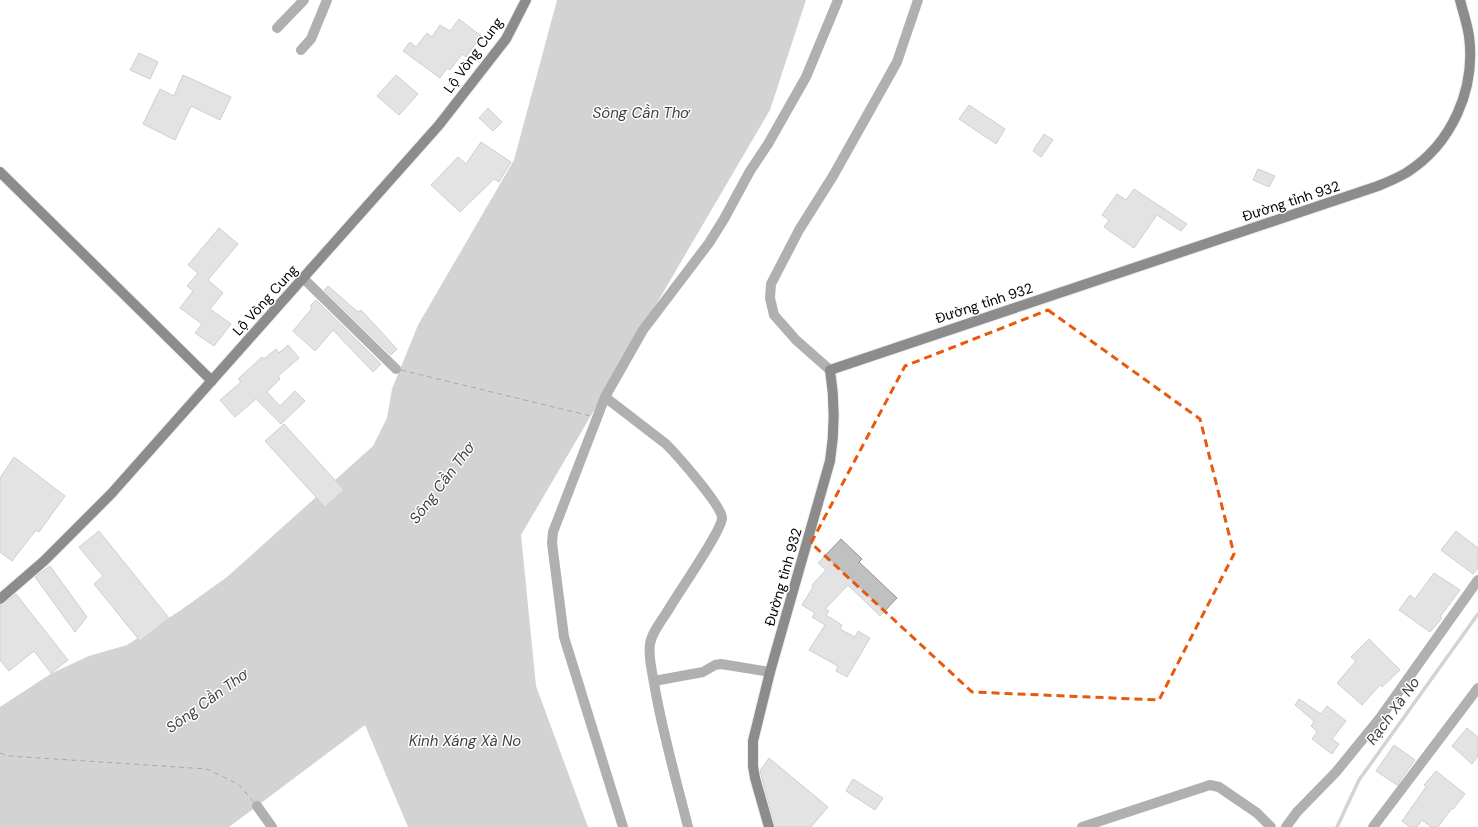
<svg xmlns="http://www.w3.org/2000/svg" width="1478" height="827" viewBox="0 0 1478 827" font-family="'DM Sans',sans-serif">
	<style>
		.water { fill: #9e9e9e }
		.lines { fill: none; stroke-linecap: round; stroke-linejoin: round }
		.stream { stroke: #9e9e9e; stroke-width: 3.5 }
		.ferry { stroke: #3f3f3f; stroke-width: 1; stroke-dasharray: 5 4; stroke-linecap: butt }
		.building { fill: #c0c0c0; stroke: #949494 }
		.major-casing { stroke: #dbdbdb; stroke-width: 12 }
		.minor { stroke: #505050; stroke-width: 10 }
		.major { stroke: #000; stroke-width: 10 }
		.marked { fill: none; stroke: #e8590c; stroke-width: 3; stroke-dasharray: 8 5; stroke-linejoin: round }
		.labels { text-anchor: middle; stroke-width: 3; stroke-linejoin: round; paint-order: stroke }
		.street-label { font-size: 14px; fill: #000; stroke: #fff }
		.water-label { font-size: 15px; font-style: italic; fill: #3f3f3f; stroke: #fff }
	</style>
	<rect width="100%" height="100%" fill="#fff"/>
	<!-- water -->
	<path class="water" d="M 557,0 L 806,0 L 770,110 L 521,535 L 536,686 L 588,827 L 408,827 L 365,725 L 229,827 L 0,827 L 0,707 L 52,673 L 89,656 L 127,645 L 181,610 L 227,577 L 373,446 L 387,418 L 392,389 L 418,325 L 514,160 Z"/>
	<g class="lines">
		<!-- stream -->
		<path class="stream" d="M 1337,827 L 1359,780 L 1478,614"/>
		<!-- ferry -->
		<path class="ferry" d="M 401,370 L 591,416
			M 0,753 L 9,756 L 207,769 L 238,784 L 254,802"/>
	</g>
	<!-- building -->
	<path class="building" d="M 459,19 L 481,36 L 466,57 L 462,54 L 450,70 L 447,68 L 440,78 L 403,51 L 410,42 L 416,47 L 427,33 L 432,37 L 440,25 L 450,31 Z
		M 139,53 L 158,62 L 150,79 L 130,70 Z
		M 183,75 L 231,97 L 220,120 L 191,106 L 175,140 L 143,124 L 160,89 L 174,96 Z
		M 396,75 L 418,94 L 399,115 L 377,96 Z
		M 969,105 L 1005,129 L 996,144 L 959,119 Z
		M 488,108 L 502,122 L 493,131 L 479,118 Z
		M 1044,134 L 1053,140 L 1041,157 L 1033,151 Z
		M 481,142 L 511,162 L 499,182 L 494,179 L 460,212 L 431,185 L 458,157 L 466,164 Z
		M 1258,169 L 1275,176 L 1269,187 L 1253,180 Z
		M 1134,189 L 1187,224 L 1181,231 L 1157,215 L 1134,248 L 1104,227 L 1109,220 L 1102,215 L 1117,194 L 1126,200 Z
		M 219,228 L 238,244 L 208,280 L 223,293 L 210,309 L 231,324 L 214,346 L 195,333 L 202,324 L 180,308 L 193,291 L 187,286 L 198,273 L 188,265 Z
		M 328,286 L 358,312 L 361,310 L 397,349 L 391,355 L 324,290 Z
		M 316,300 L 381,364 L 373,372 L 333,330 L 315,351 L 293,331 L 312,308 L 310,306 Z
		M 288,345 L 299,358 L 278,376 L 280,379 L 267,392 L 280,406 L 295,391 L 305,401 L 281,424 L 256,399 L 235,417 L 220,400 L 241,382 L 238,379 L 262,357 L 264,359 L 276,349 L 279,353 Z
		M 284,424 L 344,490 L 325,507 L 265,441 Z
		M 14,457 L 65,496 L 39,532 L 36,530 L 12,561 L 0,552 L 0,478 Z
		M 99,531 L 169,618 L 140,641 L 94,584 L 103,576 L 79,547 Z
		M 1456,531 L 1478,548 L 1478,568 L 1473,574 L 1441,550 Z
		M 841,539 L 862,559 L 859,562 L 897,598 L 880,616 L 848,585 L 825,609 L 829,611 L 826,615 L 842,625 L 840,629 L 855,637 L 858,631 L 870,638 L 847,677 L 836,671 L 838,666 L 809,650 L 825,625 L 812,617 L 815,613 L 802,605 L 813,587 L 812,585 L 826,570 L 818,563 Z
		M 50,566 L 87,617 L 75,632 L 35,577 Z
		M 1434,573 L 1460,590 L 1440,617 L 1442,618 L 1430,632 L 1399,610 L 1410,595 L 1415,599 Z
		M 16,594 L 68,660 L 51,673 L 34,651 L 9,671 L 0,660 L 0,606 Z
		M 1369,639 L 1400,670 L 1382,687 L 1380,685 L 1362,705 L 1337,683 L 1356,661 L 1351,657 Z
		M 1299,699 L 1321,714 L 1327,706 L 1346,721 L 1332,739 L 1339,744 L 1332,754 L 1312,739 L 1317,732 L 1311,726 L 1314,721 L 1295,705 Z
		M 1467,728 L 1478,737 L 1478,756 L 1472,764 L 1452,746 Z
		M 1394,745 L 1415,760 L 1397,785 L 1376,771 Z
		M 769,758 L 828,807 L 811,827 L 775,827 L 760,771 Z
		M 1436,771 L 1465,794 L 1453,809 L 1452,808 L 1438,827 L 1431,827 L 1422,820 L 1417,827 L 1410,827 L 1402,821 L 1426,787 L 1424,785 Z
		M 853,779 L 883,798 L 875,810 L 846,791 Z"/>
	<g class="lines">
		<defs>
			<path id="major" d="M 0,172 L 212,381
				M 0,599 L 44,561 L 111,494 L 439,125 L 506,39 L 526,0
				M 769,827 L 755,778 L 753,766 L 753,741 L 770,672 L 830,461 C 835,430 835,401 830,370 L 1378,186 C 1388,182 1397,178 1406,173 C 1452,144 1476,89 1469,36 C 1467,23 1463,12 1460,0"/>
		</defs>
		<!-- major casing -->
		<use href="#major" class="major-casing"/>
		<!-- minor -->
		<path class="minor" d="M 277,28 L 304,0
			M 301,50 L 311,39 L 327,0
			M 303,278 L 396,369
			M 830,370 L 796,340 L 774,315 L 770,298 L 771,284 L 799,230 L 833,176 L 897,62 L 918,0
			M 605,397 L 666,444 C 677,455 722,506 722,518 C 722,530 679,592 670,607 C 664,618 652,631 650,644 C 648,656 652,671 654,683 C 662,731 676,779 688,827
			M 654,681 L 703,672 L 715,665 L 721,664 L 770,672
			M 257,806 L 272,827
			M 623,827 L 564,637 L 552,543 L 553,532 L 605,397 L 643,330 L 709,243 L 724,219 L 750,171 L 768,144 L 806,77 L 838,0
			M 1082,827 L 1210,785 L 1219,787 L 1257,813 L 1271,827
			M 1286,827 L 1297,812 L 1336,772 L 1380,718 L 1478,580
			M 1373,827 L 1478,688"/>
		<!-- major -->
		<use href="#major" class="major"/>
	</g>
	<!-- marked area -->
	<path d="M0 0H1478V827H0ZM 1048,310 L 1200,419 L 1234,554 L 1159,700 L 972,692 L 811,543 L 905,366 Z" fill="#fff" fill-opacity=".55" fill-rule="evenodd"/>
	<path class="marked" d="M 1048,310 L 1200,419 L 1234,554 L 1159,700 L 972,692 L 811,543 L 905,366 Z"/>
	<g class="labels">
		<!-- street labels -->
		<g class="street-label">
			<text transform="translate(473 55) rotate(-54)" y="5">Lộ Vòng Cung</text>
			<text transform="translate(1291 201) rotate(-18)" y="5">Đường tỉnh 932</text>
			<text transform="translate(265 300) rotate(-48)" y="5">Lộ Vòng Cung</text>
			<text transform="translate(984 303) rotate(-18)" y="5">Đường tỉnh 932</text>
			<text transform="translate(783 577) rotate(-74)" y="5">Đường tỉnh 932</text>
		</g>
		<!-- water labels -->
		<g class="water-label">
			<text x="641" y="118">Sông Cần Thơ</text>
			<text transform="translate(442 483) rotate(-53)" y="5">Sông Cần Thơ</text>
			<text transform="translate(207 701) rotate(-36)" y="5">Sông Cần Thơ</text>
			<text transform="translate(1393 711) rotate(-54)" y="5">Rạch Xà No</text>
			<text x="465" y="746">Kinh Xáng Xà No</text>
		</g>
	</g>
</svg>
